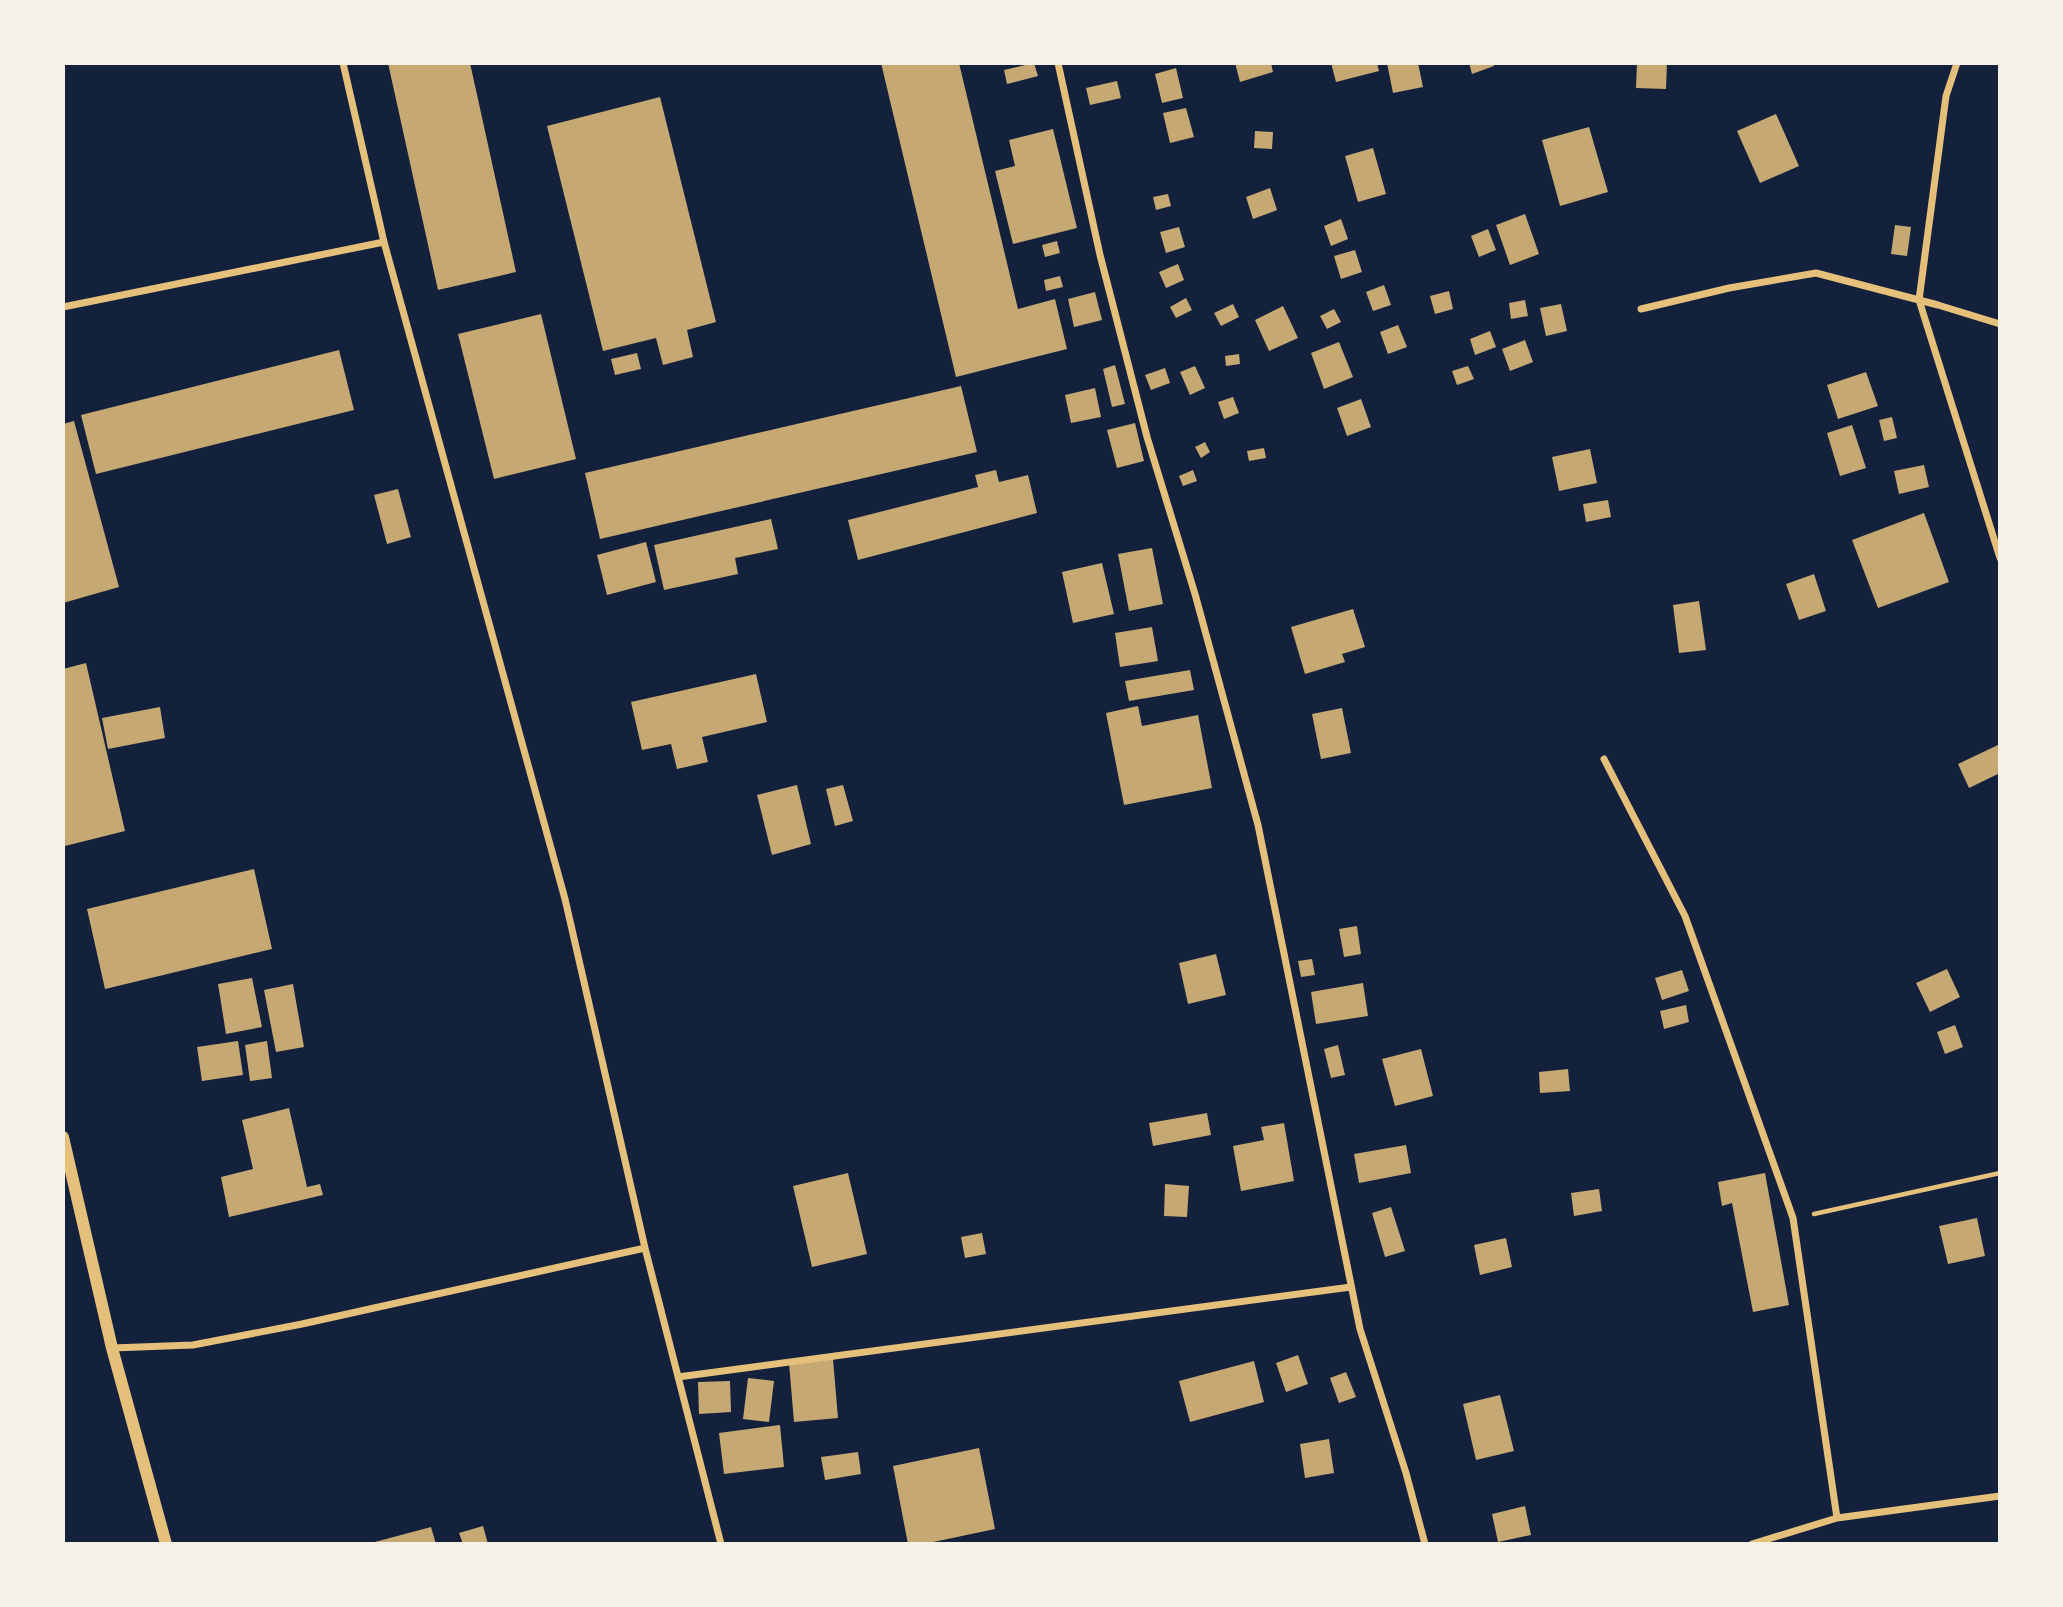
<svg xmlns="http://www.w3.org/2000/svg" width="2063" height="1607" viewBox="0 0 2063 1607" font-family="'Alegreya Sans',sans-serif">
	<style>
		.building { fill: #c6a872 }
		.lines { fill: none; stroke-linecap: round; stroke-linejoin: round }
		.path { stroke: #e5c07b; stroke-width: 4.5 }
		.minor { stroke: #e5c07b; stroke-width: 7 }
		.tertiary { stroke: #e5c07b; stroke-width: 12 }
	</style>
	<rect width="100%" height="100%" fill="#14213d"/>
	<!-- building -->
	<path class="building" d="M 388,63 L 470,63 L 516,272 L 438,290 Z
		M 881,63 L 959,63 L 1018,309 L 1055,299 L 1067,349 L 956,377 Z
		M 1034,63 L 1038,76 L 1007,84 L 1004,70 Z
		M 1235,63 L 1271,63 L 1273,72 L 1240,82 Z
		M 1331,63 L 1377,63 L 1379,71 L 1336,82 Z
		M 1387,63 L 1418,63 L 1423,87 L 1393,93 Z
		M 1469,63 L 1493,63 L 1494,66 L 1472,74 Z
		M 1637,63 L 1667,63 L 1666,89 L 1636,88 Z
		M 1176,68 L 1183,98 L 1162,103 L 1155,74 Z
		M 1117,81 L 1121,98 L 1090,105 L 1086,88 Z
		M 660,97 L 716,322 L 687,330 L 693,357 L 663,365 L 656,338 L 603,351 L 547,126 Z
		M 1186,108 L 1194,137 L 1170,143 L 1163,113 Z
		M 1776,114 L 1799,166 L 1760,183 L 1737,131 Z
		M 1589,127 L 1608,192 L 1560,206 L 1542,140 Z
		M 1053,129 L 1077,228 L 1013,244 L 995,171 L 1015,166 L 1009,140 Z
		M 1255,131 L 1273,132 L 1272,149 L 1254,148 Z
		M 1373,148 L 1386,194 L 1358,202 L 1345,156 Z
		M 1270,188 L 1277,210 L 1253,219 L 1246,197 Z
		M 1168,194 L 1171,206 L 1156,210 L 1153,197 Z
		M 1525,214 L 1539,254 L 1510,265 L 1496,225 Z
		M 1341,219 L 1348,239 L 1331,246 L 1324,226 Z
		M 1895,225 L 1911,227 L 1907,256 L 1891,254 Z
		M 1179,227 L 1185,247 L 1166,253 L 1160,232 Z
		M 1488,229 L 1496,250 L 1479,257 L 1471,236 Z
		M 1057,241 L 1060,253 L 1045,257 L 1042,245 Z
		M 1355,250 L 1362,272 L 1341,279 L 1334,256 Z
		M 1178,264 L 1184,280 L 1166,288 L 1159,272 Z
		M 1060,276 L 1063,287 L 1046,291 L 1044,280 Z
		M 1384,285 L 1391,305 L 1373,311 L 1366,292 Z
		M 1449,291 L 1453,309 L 1435,314 L 1430,296 Z
		M 1095,292 L 1102,320 L 1074,327 L 1068,299 Z
		M 1186,298 L 1192,310 L 1176,318 L 1170,307 Z
		M 1525,300 L 1528,316 L 1511,319 L 1509,303 Z
		M 1233,304 L 1239,317 L 1221,326 L 1214,313 Z
		M 1561,304 L 1567,331 L 1546,336 L 1540,308 Z
		M 1283,306 L 1298,338 L 1269,351 L 1255,320 Z
		M 1334,309 L 1341,322 L 1327,329 L 1320,316 Z
		M 541,314 L 576,459 L 494,479 L 458,334 Z
		M 1398,325 L 1407,347 L 1388,354 L 1380,332 Z
		M 1490,331 L 1496,347 L 1475,355 L 1470,339 Z
		M 1525,340 L 1533,362 L 1510,371 L 1502,349 Z
		M 1339,342 L 1353,377 L 1324,389 L 1311,353 Z
		M 339,350 L 354,410 L 96,474 L 81,415 Z
		M 637,353 L 641,369 L 615,375 L 611,359 Z
		M 1239,354 L 1240,364 L 1226,366 L 1225,356 Z
		M 1115,365 L 1125,404 L 1112,407 L 1103,369 Z
		M 1195,366 L 1205,388 L 1190,395 L 1180,372 Z
		M 1468,366 L 1474,379 L 1457,385 L 1452,371 Z
		M 1165,368 L 1170,383 L 1151,390 L 1145,375 Z
		M 1866,372 L 1878,406 L 1838,419 L 1827,385 Z
		M 961,386 L 977,452 L 600,539 L 585,473 Z
		M 1095,388 L 1101,417 L 1071,423 L 1065,395 Z
		M 1233,397 L 1239,413 L 1224,419 L 1218,402 Z
		M 1361,399 L 1371,427 L 1347,436 L 1337,408 Z
		M 1892,417 L 1897,438 L 1884,441 L 1879,420 Z
		M 74,421 L 119,587 L 63,603 L 63,424 Z
		M 1135,423 L 1144,461 L 1117,468 L 1107,430 Z
		M 1852,425 L 1866,468 L 1840,476 L 1827,433 Z
		M 1205,442 L 1210,452 L 1201,458 L 1195,447 Z
		M 1264,448 L 1266,458 L 1249,461 L 1247,451 Z
		M 1590,449 L 1597,483 L 1559,491 L 1552,457 Z
		M 1924,465 L 1929,487 L 1899,494 L 1894,471 Z
		M 996,470 L 999,482 L 1028,475 L 1037,513 L 858,560 L 848,520 L 978,487 L 975,475 Z
		M 1193,470 L 1197,481 L 1183,486 L 1179,476 Z
		M 398,489 L 411,537 L 387,544 L 374,495 Z
		M 1608,500 L 1611,517 L 1586,522 L 1583,504 Z
		M 1924,513 L 1949,582 L 1878,608 L 1852,540 Z
		M 771,519 L 778,549 L 735,558 L 738,574 L 664,590 L 654,545 Z
		M 646,542 L 656,582 L 607,595 L 597,555 Z
		M 1152,548 L 1163,604 L 1129,611 L 1118,554 Z
		M 1102,563 L 1114,614 L 1073,623 L 1062,572 Z
		M 1814,574 L 1826,611 L 1799,620 L 1786,584 Z
		M 1699,601 L 1706,650 L 1679,653 L 1673,605 Z
		M 1353,609 L 1365,647 L 1342,654 L 1345,662 L 1305,674 L 1291,627 Z
		M 1152,627 L 1158,661 L 1120,667 L 1115,633 Z
		M 86,663 L 125,831 L 65,846 L 63,669 Z
		M 1190,670 L 1194,690 L 1129,701 L 1125,681 Z
		M 756,674 L 767,722 L 702,737 L 708,762 L 677,769 L 671,744 L 642,750 L 631,702 Z
		M 1138,706 L 1142,726 L 1198,715 L 1212,788 L 1124,805 L 1106,713 Z
		M 160,707 L 165,738 L 108,749 L 102,718 Z
		M 1342,708 L 1351,753 L 1321,759 L 1312,714 Z
		M 2000,744 L 2000,773 L 1969,788 L 1958,764 Z
		M 797,785 L 811,844 L 772,855 L 757,795 Z
		M 843,785 L 853,821 L 835,826 L 826,789 Z
		M 254,869 L 272,949 L 105,989 L 87,909 Z
		M 1357,926 L 1361,954 L 1344,957 L 1339,929 Z
		M 1216,954 L 1226,995 L 1188,1004 L 1179,963 Z
		M 1312,959 L 1315,975 L 1301,977 L 1298,961 Z
		M 1947,969 L 1960,997 L 1930,1012 L 1916,983 Z
		M 1682,970 L 1689,991 L 1662,1000 L 1655,978 Z
		M 252,978 L 262,1027 L 226,1034 L 218,984 Z
		M 1363,983 L 1368,1016 L 1316,1024 L 1311,992 Z
		M 293,984 L 304,1047 L 276,1052 L 264,990 Z
		M 1686,1005 L 1689,1022 L 1664,1029 L 1660,1011 Z
		M 1955,1025 L 1963,1047 L 1945,1054 L 1937,1032 Z
		M 238,1041 L 243,1075 L 202,1081 L 197,1047 Z
		M 267,1041 L 272,1078 L 250,1081 L 245,1045 Z
		M 1338,1045 L 1345,1075 L 1331,1078 L 1324,1049 Z
		M 1421,1049 L 1433,1096 L 1395,1106 L 1382,1059 Z
		M 1568,1069 L 1570,1091 L 1540,1093 L 1539,1072 Z
		M 289,1108 L 307,1187 L 320,1184 L 323,1195 L 229,1217 L 221,1177 L 253,1169 L 242,1120 Z
		M 1207,1113 L 1211,1135 L 1153,1146 L 1149,1123 Z
		M 1284,1123 L 1294,1181 L 1241,1191 L 1233,1146 L 1264,1140 L 1261,1127 Z
		M 1406,1145 L 1411,1173 L 1359,1183 L 1354,1154 Z
		M 848,1173 L 867,1254 L 812,1267 L 793,1186 Z
		M 1765,1173 L 1789,1305 L 1753,1312 L 1732,1203 L 1722,1206 L 1718,1182 Z
		M 1165,1184 L 1189,1186 L 1187,1217 L 1164,1216 Z
		M 1599,1189 L 1602,1211 L 1574,1216 L 1571,1193 Z
		M 1391,1207 L 1405,1251 L 1385,1257 L 1372,1213 Z
		M 1977,1218 L 1985,1256 L 1948,1264 L 1939,1226 Z
		M 982,1233 L 986,1254 L 965,1258 L 961,1237 Z
		M 1506,1238 L 1512,1267 L 1480,1275 L 1474,1245 Z
		M 1298,1355 L 1308,1384 L 1286,1392 L 1276,1363 Z
		M 833,1359 L 838,1418 L 794,1422 L 789,1363 Z
		M 1254,1361 L 1264,1402 L 1190,1422 L 1179,1381 Z
		M 1346,1372 L 1356,1397 L 1339,1403 L 1330,1378 Z
		M 748,1378 L 774,1381 L 769,1422 L 743,1419 Z
		M 730,1381 L 731,1412 L 699,1414 L 698,1382 Z
		M 1500,1395 L 1514,1451 L 1476,1460 L 1463,1404 Z
		M 780,1425 L 784,1467 L 724,1474 L 719,1433 Z
		M 1329,1439 L 1334,1473 L 1305,1478 L 1300,1444 Z
		M 979,1448 L 995,1529 L 924,1544 L 908,1544 L 893,1466 Z
		M 858,1452 L 861,1474 L 825,1480 L 821,1457 Z
		M 1525,1506 L 1531,1535 L 1498,1542 L 1492,1514 Z
		M 483,1526 L 488,1544 L 463,1544 L 459,1533 Z
		M 431,1527 L 436,1544 L 371,1544 L 371,1543 Z"/>
	<g class="lines">
		<!-- path -->
		<path class="path" d="M 1814,1214 L 2000,1173"/>
		<!-- minor -->
		<path class="minor" d="M 343,63 L 384,242 L 565,899 L 645,1248 L 721,1544
			M 1058,63 L 1100,255 L 1147,437 L 1195,594 L 1258,825 L 1360,1329 L 1406,1473 L 1425,1544
			M 1957,63 L 1946,96 L 1919,300 L 2000,558
			M 63,307 L 384,242
			M 1641,309 L 1729,288 L 1816,273 L 1938,305 L 2000,324
			M 1604,759 L 1685,916 L 1793,1218 L 1837,1518
			M 112,1348 L 193,1345 L 302,1324 L 645,1248
			M 678,1377 L 1351,1287
			M 1752,1544 L 1837,1518 L 2000,1496"/>
		<!-- tertiary -->
		<path class="tertiary" d="M 63,1137 L 112,1348 L 166,1544"/>
	</g>
	<!-- border -->
	<rect width="2063" height="1607" fill="none" stroke="#f6f1e7" stroke-width="130"/>
</svg>
